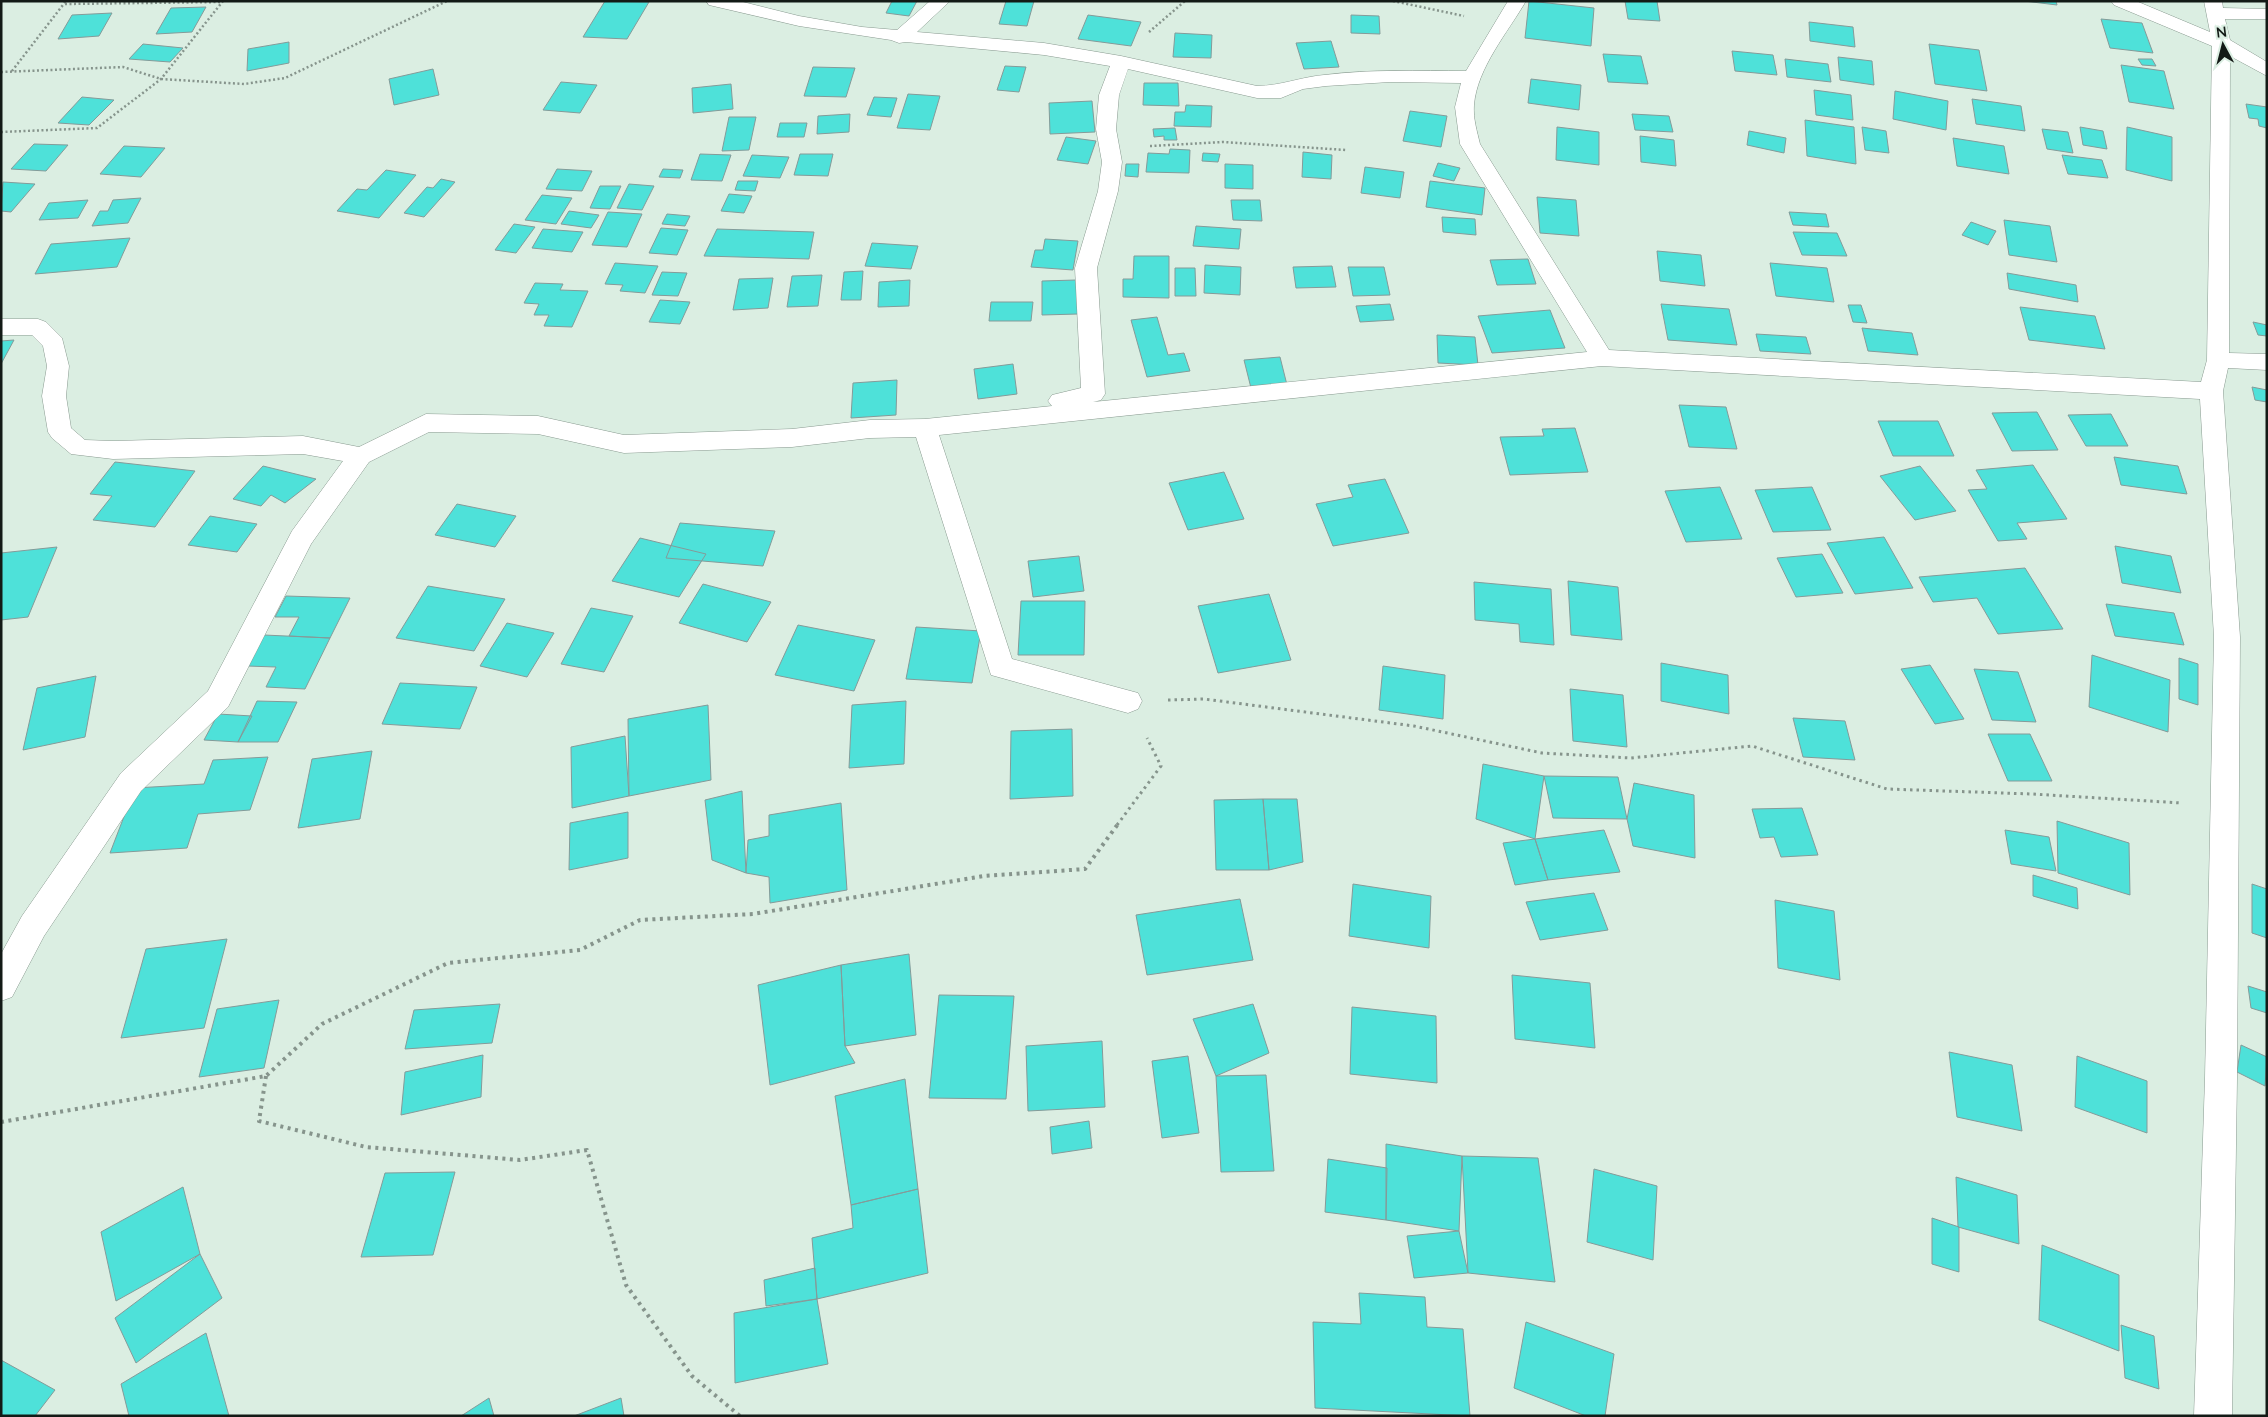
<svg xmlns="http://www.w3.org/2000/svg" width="2268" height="1417" viewBox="0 0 2268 1417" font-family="Lato,sans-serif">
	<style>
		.building { fill: #4ee1d9; stroke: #849b99 }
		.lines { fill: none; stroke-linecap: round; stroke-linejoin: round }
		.minor-casing { stroke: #899a90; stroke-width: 1 }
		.path-far2 { stroke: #86948c; stroke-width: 2.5; stroke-dasharray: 2 2.5; stroke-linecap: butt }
		.path-far1 { stroke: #86948c; stroke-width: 3; stroke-dasharray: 2.5 4; stroke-linecap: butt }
		.path { stroke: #86948c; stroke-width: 4; stroke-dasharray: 3 4.5; stroke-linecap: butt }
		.minor { fill: #fff; fill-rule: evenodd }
	</style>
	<rect width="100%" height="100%" fill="#dbeee2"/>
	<!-- building -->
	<path class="building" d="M 605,1 L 649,2 L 627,39 L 583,37 Z
		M 892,1 L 917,1 L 909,16 L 886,13 Z
		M 1006,1 L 1034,1 L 1027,26 L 999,24 Z
		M 1529,1 L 1594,8 L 1591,46 L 1525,38 Z
		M 1625,1 L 1657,1 L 1660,21 L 1628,19 Z
		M 2024,1 L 2056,1 L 2057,5 Z
		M 206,7 L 192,32 L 156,34 L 171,8 Z
		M 112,13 L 99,36 L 58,39 L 72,15 Z
		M 1088,15 L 1141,22 L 1131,46 L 1078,39 Z
		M 1351,15 L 1379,16 L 1380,34 L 1351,33 Z
		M 2101,19 L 2142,23 L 2153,53 L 2110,48 Z
		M 1809,22 L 1853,27 L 1855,47 L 1810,41 Z
		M 1175,33 L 1212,35 L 1211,58 L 1173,57 Z
		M 1331,41 L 1339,67 L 1304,69 L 1296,43 Z
		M 289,42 L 289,63 L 247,71 L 248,49 Z
		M 143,44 L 183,48 L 170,62 L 129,59 Z
		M 1929,44 L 1979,50 L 1987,91 L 1935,84 Z
		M 1732,51 L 1773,55 L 1777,75 L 1735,71 Z
		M 1603,54 L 1641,56 L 1648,84 L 1608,82 Z
		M 1838,57 L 1872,61 L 1874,85 L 1840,80 Z
		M 1785,59 L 1828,64 L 1831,82 L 1787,77 Z
		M 2138,59 L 2152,59 L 2156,66 L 2142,65 Z
		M 2121,65 L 2164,71 L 2174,109 L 2129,102 Z
		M 1005,66 L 1026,67 L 1019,92 L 997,90 Z
		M 813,67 L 855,68 L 846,97 L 804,96 Z
		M 433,69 L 439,95 L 394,105 L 389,79 Z
		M 1531,79 L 1581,85 L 1579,110 L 1528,103 Z
		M 561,82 L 597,85 L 580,113 L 543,110 Z
		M 1144,83 L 1178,83 L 1179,106 L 1143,105 Z
		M 731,84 L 733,109 L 693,113 L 692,88 Z
		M 1814,90 L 1851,95 L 1853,120 L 1816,115 Z
		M 1895,91 L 1948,101 L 1946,130 L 1893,119 Z
		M 908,94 L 940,96 L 930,130 L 897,128 Z
		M 82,97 L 114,100 L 89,125 L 58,123 Z
		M 874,97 L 897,98 L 891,117 L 867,115 Z
		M 1972,99 L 2021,106 L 2025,131 L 1976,124 Z
		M 1092,101 L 1095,132 L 1050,134 L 1049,103 Z
		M 2246,104 L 2267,107 L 2267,128 L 2259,126 L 2258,119 L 2249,118 Z
		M 1186,105 L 1212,106 L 1211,127 L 1174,126 L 1175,112 L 1185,112 Z
		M 1410,111 L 1447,116 L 1441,147 L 1403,141 Z
		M 850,114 L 849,132 L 817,134 L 818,116 Z
		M 1632,114 L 1669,116 L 1673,132 L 1635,130 Z
		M 729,117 L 756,117 L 749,150 L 722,151 Z
		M 1805,120 L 1854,127 L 1856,164 L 1807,156 Z
		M 780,123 L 807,123 L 804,137 L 777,137 Z
		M 1557,127 L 1599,132 L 1599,165 L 1556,160 Z
		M 1862,127 L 1886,131 L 1889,153 L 1865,150 Z
		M 2080,127 L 2103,131 L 2107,149 L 2083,145 Z
		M 2127,127 L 2172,137 L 2172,181 L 2126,170 Z
		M 1175,128 L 1177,140 L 1164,140 L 1164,136 L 1154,137 L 1153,129 Z
		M 2042,129 L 2068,132 L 2073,153 L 2047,149 Z
		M 1749,131 L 1786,138 L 1784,153 L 1747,145 Z
		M 1640,136 L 1674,140 L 1676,166 L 1641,162 Z
		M 1066,137 L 1096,141 L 1088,164 L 1057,160 Z
		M 1953,138 L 2004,146 L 2009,174 L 1957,166 Z
		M 34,144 L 68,145 L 46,171 L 11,169 Z
		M 124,146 L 165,148 L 141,177 L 100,174 Z
		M 1170,149 L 1190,150 L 1189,173 L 1146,172 L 1148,153 L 1169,154 Z
		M 1303,152 L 1332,155 L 1331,179 L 1302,177 Z
		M 1203,153 L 1220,154 L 1218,162 L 1202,161 Z
		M 700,154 L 731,155 L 722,181 L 691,180 Z
		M 800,154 L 833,154 L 828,176 L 794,175 Z
		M 752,155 L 789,157 L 780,178 L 743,176 Z
		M 2062,155 L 2102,160 L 2108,178 L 2068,174 Z
		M 1438,163 L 1460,168 L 1454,181 L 1433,176 Z
		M 1126,164 L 1139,164 L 1138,177 L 1125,176 Z
		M 1225,164 L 1253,165 L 1253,189 L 1225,188 Z
		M 1365,167 L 1404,172 L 1400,198 L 1361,193 Z
		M 557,169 L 592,171 L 582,191 L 546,189 Z
		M 663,169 L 683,170 L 680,178 L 659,177 Z
		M 386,170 L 416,175 L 379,218 L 337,211 L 357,189 L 367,190 Z
		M 441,179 L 455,182 L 424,217 L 404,213 L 427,187 L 433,188 Z
		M 738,181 L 758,181 L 755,191 L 735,190 Z
		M 1430,181 L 1485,188 L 1482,215 L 1426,207 Z
		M 3,182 L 35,184 L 11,212 L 1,211 Z
		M 629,184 L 654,186 L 642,210 L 617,208 Z
		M 600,186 L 621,186 L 610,209 L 590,208 Z
		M 729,194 L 752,196 L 744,213 L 721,211 Z
		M 542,195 L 572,198 L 556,224 L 525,220 Z
		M 1537,197 L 1576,200 L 1579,236 L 1540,233 Z
		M 141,198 L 128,223 L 92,226 L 100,211 L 108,211 L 113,200 Z
		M 88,200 L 78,218 L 39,220 L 49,203 Z
		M 1231,200 L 1260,200 L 1262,221 L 1233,220 Z
		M 569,211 L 599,215 L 591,228 L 561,224 Z
		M 608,212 L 642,214 L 627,247 L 592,245 Z
		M 1789,212 L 1826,214 L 1829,227 L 1793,225 Z
		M 667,214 L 690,216 L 685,226 L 662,224 Z
		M 1442,217 L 1475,219 L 1476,235 L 1443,232 Z
		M 2004,220 L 2050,226 L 2057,262 L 2009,255 Z
		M 1971,222 L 1996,231 L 1988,245 L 1962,235 Z
		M 514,224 L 535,227 L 516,253 L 495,250 Z
		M 1196,226 L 1241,229 L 1239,249 L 1193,246 Z
		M 661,228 L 688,230 L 677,255 L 649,253 Z
		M 543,229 L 583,232 L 572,252 L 532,248 Z
		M 717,229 L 814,232 L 809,259 L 704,256 Z
		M 1793,232 L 1837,233 L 1847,256 L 1802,255 Z
		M 130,238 L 117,267 L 35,274 L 51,244 Z
		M 1045,239 L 1078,241 L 1073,270 L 1031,267 L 1035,250 L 1043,250 Z
		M 872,243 L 918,246 L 911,269 L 865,266 Z
		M 1657,251 L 1701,255 L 1705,286 L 1660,281 Z
		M 1134,256 L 1169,256 L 1169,298 L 1123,297 L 1123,279 L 1133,279 Z
		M 1528,259 L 1536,284 L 1497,285 L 1490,260 Z
		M 615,263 L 658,266 L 645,293 L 620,291 L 623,285 L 605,284 Z
		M 1770,263 L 1827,268 L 1834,302 L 1776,296 Z
		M 1205,265 L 1241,267 L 1240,295 L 1204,293 Z
		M 1332,266 L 1336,287 L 1296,288 L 1293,267 Z
		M 1348,267 L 1384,267 L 1390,295 L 1353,296 Z
		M 1175,268 L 1195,268 L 1196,296 L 1175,296 Z
		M 863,271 L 861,300 L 841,300 L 844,272 Z
		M 662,272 L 687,273 L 678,296 L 652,295 Z
		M 2007,273 L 2076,285 L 2078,302 L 2009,289 Z
		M 822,275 L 818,306 L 787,307 L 792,276 Z
		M 773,278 L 768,308 L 733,310 L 739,279 Z
		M 910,280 L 909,306 L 878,307 L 879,282 Z
		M 1076,280 L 1078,314 L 1042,315 L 1042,281 Z
		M 535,283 L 563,284 L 560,290 L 588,291 L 572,327 L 544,326 L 549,315 L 534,315 L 539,304 L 524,303 Z
		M 660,300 L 690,302 L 680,324 L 649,322 Z
		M 991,302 L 1033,302 L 1031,321 L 989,321 Z
		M 1390,304 L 1394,320 L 1360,322 L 1356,306 Z
		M 1661,304 L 1729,309 L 1737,345 L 1668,340 Z
		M 1848,305 L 1861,305 L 1867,323 L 1853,322 Z
		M 2020,307 L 2095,316 L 2105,349 L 2029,340 Z
		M 1550,310 L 1565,348 L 1492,353 L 1478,316 Z
		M 1157,317 L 1168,355 L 1184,353 L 1190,371 L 1147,377 L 1131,320 Z
		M 2253,322 L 2267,325 L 2267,336 L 2258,335 Z
		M 1862,328 L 1912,333 L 1918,355 L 1868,351 Z
		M 1756,334 L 1806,337 L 1811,354 L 1760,351 Z
		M 1437,335 L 1475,337 L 1478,365 L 1438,363 Z
		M 14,340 L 1,364 L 1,341 Z
		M 1280,357 L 1287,385 L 1251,388 L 1244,360 Z
		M 1013,364 L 1017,394 L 978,399 L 974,369 Z
		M 897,380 L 896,415 L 851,418 L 853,383 Z
		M 2252,387 L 2267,390 L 2267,402 L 2255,400 Z
		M 1679,405 L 1726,407 L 1737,449 L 1689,447 Z
		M 2037,412 L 2058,450 L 2012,451 L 1992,413 Z
		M 2111,414 L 2128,446 L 2086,446 L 2068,415 Z
		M 1878,421 L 1938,421 L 1954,456 L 1893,456 Z
		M 1575,428 L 1588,472 L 1510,475 L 1500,437 L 1544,436 L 1542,429 Z
		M 2114,457 L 2178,466 L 2187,494 L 2121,485 Z
		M 115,462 L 195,471 L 155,527 L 93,520 L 112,496 L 90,494 Z
		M 2033,465 L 2067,519 L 2017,523 L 2027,539 L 1998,541 L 1968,490 L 1987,489 L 1976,470 Z
		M 263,466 L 316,479 L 285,503 L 271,495 L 261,506 L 233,499 Z
		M 1920,466 L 1956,511 L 1915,520 L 1880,476 Z
		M 1224,472 L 1244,519 L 1188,530 L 1169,483 Z
		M 1385,479 L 1409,533 L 1333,546 L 1316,504 L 1353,497 L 1348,485 Z
		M 1720,487 L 1742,539 L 1686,542 L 1665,491 Z
		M 1812,487 L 1831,530 L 1773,532 L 1755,490 Z
		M 457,504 L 516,516 L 495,547 L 435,535 Z
		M 210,516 L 257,524 L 237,552 L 188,545 Z
		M 680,523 L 775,531 L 763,566 L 666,558 Z
		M 1884,537 L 1913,588 L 1855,594 L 1827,543 Z
		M 640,538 L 706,554 L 679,597 L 612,581 Z
		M 2115,546 L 2171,556 L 2181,593 L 2122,583 Z
		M 57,547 L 28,617 L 1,620 L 1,553 Z
		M 1822,554 L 1843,593 L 1796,597 L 1777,558 Z
		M 1079,556 L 1084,591 L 1033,597 L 1028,561 Z
		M 2025,568 L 2063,629 L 1998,634 L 1977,598 L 1933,602 L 1919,577 Z
		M 1568,581 L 1618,587 L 1622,640 L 1571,635 Z
		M 1474,582 L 1551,589 L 1554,645 L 1520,642 L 1519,624 L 1475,620 Z
		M 703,584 L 771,602 L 747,642 L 679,623 Z
		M 428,586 L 505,599 L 474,651 L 396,638 Z
		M 1269,594 L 1291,660 L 1218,673 L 1198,606 Z
		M 286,596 L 350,598 L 330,638 L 289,636 L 299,617 L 275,617 Z
		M 1021,601 L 1085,601 L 1084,655 L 1018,655 Z
		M 2106,604 L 2174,613 L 2184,645 L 2115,636 Z
		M 591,608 L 633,616 L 604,672 L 561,664 Z
		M 507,623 L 554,633 L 527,677 L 480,666 Z
		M 798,625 L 875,640 L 854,691 L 775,675 Z
		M 916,627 L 981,631 L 972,683 L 906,679 Z
		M 264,635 L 330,638 L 305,689 L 266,687 L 276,667 L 247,666 Z
		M 2092,655 L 2170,680 L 2168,732 L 2089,707 Z
		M 2179,658 L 2198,664 L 2198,705 L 2179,699 Z
		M 1661,663 L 1728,675 L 1729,714 L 1661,701 Z
		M 1930,665 L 1964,719 L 1935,724 L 1901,669 Z
		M 1383,666 L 1445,675 L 1443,719 L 1379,710 Z
		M 1974,669 L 2018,672 L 2036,722 L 1992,720 Z
		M 96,676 L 85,737 L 23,750 L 37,688 Z
		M 400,683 L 477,687 L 460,729 L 382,724 Z
		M 1570,689 L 1623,695 L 1627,747 L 1573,741 Z
		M 257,701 L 297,702 L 278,742 L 238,742 Z
		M 906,701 L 904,764 L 849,768 L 852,705 Z
		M 708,705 L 711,780 L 629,796 L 628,719 Z
		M 218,714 L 252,716 L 238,742 L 204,740 Z
		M 1793,718 L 1845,721 L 1855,760 L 1803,757 Z
		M 1072,729 L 1073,796 L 1010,799 L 1011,731 Z
		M 1988,734 L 2030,734 L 2052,781 L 2008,781 Z
		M 625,736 L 629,796 L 572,808 L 571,747 Z
		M 372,751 L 360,819 L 298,828 L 312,759 Z
		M 268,757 L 250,810 L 198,814 L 187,848 L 110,853 L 135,788 L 204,784 L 213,760 Z
		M 1483,764 L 1544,776 L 1535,839 L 1476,819 Z
		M 1544,776 L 1618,777 L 1627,819 L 1553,818 Z
		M 1634,783 L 1694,795 L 1695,858 L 1633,846 L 1627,819 Z
		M 742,791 L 746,873 L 712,860 L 705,800 Z
		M 1263,799 L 1269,870 L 1216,870 L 1214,800 Z
		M 1263,799 L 1297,799 L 1303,862 L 1269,870 Z
		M 841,803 L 847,890 L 770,903 L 769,877 L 746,873 L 748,840 L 769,836 L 769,815 Z
		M 1802,808 L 1818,855 L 1781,857 L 1774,837 L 1760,838 L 1752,809 Z
		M 628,812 L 628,858 L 569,870 L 570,823 Z
		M 2057,821 L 2129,843 L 2130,895 L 2058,873 Z
		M 1604,830 L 1620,872 L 1548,880 L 1535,839 Z
		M 2005,830 L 2049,837 L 2056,871 L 2011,864 Z
		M 1535,839 L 1548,880 L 1515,885 L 1503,843 Z
		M 2033,875 L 2077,888 L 2078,909 L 2033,896 Z
		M 1353,884 L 1431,896 L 1429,948 L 1349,936 Z
		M 2252,884 L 2267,889 L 2267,938 L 2252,933 Z
		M 1594,893 L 1608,930 L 1540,940 L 1526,902 Z
		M 1240,899 L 1253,960 L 1147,975 L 1136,915 Z
		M 1775,900 L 1834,911 L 1840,980 L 1778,968 Z
		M 227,939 L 204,1028 L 121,1038 L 146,949 Z
		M 909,954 L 916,1035 L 845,1046 L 841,965 Z
		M 841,965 L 845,1046 L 855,1063 L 770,1085 L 758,985 Z
		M 1512,975 L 1590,983 L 1595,1048 L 1515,1039 Z
		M 2248,986 L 2267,992 L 2267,1013 L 2251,1008 Z
		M 939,995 L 1014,996 L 1006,1099 L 929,1098 Z
		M 279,1000 L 264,1068 L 199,1077 L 217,1009 Z
		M 500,1004 L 492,1043 L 405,1049 L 414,1010 Z
		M 1253,1004 L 1269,1053 L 1216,1076 L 1193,1019 Z
		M 1352,1007 L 1436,1016 L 1437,1083 L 1350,1074 Z
		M 1102,1041 L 1105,1107 L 1028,1111 L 1026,1046 Z
		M 2241,1045 L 2267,1057 L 2265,1086 L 2237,1072 Z
		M 1949,1052 L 2012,1065 L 2022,1131 L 1957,1117 Z
		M 483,1055 L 481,1097 L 401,1115 L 405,1072 Z
		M 1188,1056 L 1199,1133 L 1162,1138 L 1152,1061 Z
		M 2077,1056 L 2147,1081 L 2147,1133 L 2075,1107 Z
		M 1266,1075 L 1274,1171 L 1221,1172 L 1216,1076 Z
		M 905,1079 L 918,1189 L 851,1205 L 835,1096 Z
		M 1089,1121 L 1092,1148 L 1052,1154 L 1050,1127 Z
		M 1386,1144 L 1462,1156 L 1459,1231 L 1386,1220 Z
		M 1462,1156 L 1538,1158 L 1555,1282 L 1468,1273 Z
		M 1328,1159 L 1387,1168 L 1386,1220 L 1325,1212 Z
		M 1594,1169 L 1657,1186 L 1653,1260 L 1587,1242 Z
		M 455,1172 L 433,1255 L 361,1257 L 385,1173 Z
		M 1956,1177 L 2017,1195 L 2019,1244 L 1958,1227 Z
		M 183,1187 L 200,1254 L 116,1301 L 101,1232 Z
		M 918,1189 L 928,1273 L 817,1299 L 812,1238 L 853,1228 L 851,1205 Z
		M 1932,1218 L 1959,1227 L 1959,1272 L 1932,1264 Z
		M 1459,1231 L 1468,1273 L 1414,1278 L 1407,1236 Z
		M 2042,1245 L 2119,1275 L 2119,1351 L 2039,1320 Z
		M 200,1254 L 222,1298 L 136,1363 L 115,1318 Z
		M 815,1268 L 817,1299 L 766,1306 L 764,1280 Z
		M 1359,1293 L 1425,1297 L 1427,1327 L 1463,1329 L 1470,1416 L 1315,1408 L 1313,1322 L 1361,1324 Z
		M 817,1299 L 828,1364 L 735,1383 L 734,1313 Z
		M 1526,1322 L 1614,1354 L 1605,1416 L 1586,1416 L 1514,1388 Z
		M 2121,1325 L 2154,1336 L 2159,1389 L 2125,1378 Z
		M 206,1333 L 229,1416 L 129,1416 L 121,1384 Z
		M 1,1360 L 55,1390 L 35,1416 L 1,1416 Z
		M 489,1398 L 494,1416 L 461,1416 Z
		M 621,1398 L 624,1416 L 574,1416 Z"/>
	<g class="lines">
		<defs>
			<path id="minor" d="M 706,1 L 739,1 L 799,16 L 862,27 L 897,30 L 930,1 L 950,1 L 917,32 L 1044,43 L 1121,56 L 1257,86 C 1280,86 1301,77 1324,75 C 1371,69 1419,71 1466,71 L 1508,1 L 1526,1 C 1508,32 1477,68 1474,105 C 1473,119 1477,131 1480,144 L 1609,350 L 2201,382 L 2207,360 L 2212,46 L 2114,5 L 2111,1 L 2136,1 L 2210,32 L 2204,1 L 2222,1 L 2223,8 L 2267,9 L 2267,19 L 2225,19 L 2230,40 L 2267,62 L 2267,76 L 2230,56 L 2229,353 L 2267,354 L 2267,370 L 2228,368 L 2223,391 L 2240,637 L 2237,1078 L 2232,1416 L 2194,1416 L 2205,1078 L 2214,637 L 2200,399 L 1602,366 L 939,435 L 1012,659 L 1138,693 L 1142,701 L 1138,709 L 1128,713 L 991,675 L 916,437 L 870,438 L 792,447 L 624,453 L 538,434 L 429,432 L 369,462 L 311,544 L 228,707 L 141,791 L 44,936 L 12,997 L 1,1001 L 1,954 L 22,916 L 121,773 L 208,691 L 292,531 L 343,461 L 303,454 L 113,459 L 71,454 L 52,438 L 48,432 L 42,396 L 47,366 L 43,346 L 32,335 L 1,335 L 1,319 L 38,319 L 46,322 L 62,338 L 69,366 L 66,396 L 71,428 L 85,440 L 113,441 L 303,436 L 359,447 L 426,414 L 538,416 L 624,435 L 792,429 L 870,420 L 925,419 L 1052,406 L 1048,401 L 1052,395 L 1081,388 L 1075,268 L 1098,191 L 1102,162 L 1096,129 L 1099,95 L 1110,66 L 1044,55 L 906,42 L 899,43 L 891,40 L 799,26 L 709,5 ZM 1128,69 L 1257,98 L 1281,98 L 1303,89 L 1326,86 L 1390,82 L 1461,83 L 1455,107 L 1460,144 L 1587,352 L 1093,402 L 1101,400 L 1105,394 L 1097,268 L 1118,191 L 1122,162 L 1116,129 L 1119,95 Z"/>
		</defs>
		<!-- minor casing -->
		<use href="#minor" class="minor-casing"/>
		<!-- path-far2 -->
		<path class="path-far2" d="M 1393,1 L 1464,16
			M 65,4 L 221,2
			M 1149,32 L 1185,1
			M 12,71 L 66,1
			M 1,72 L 123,67 L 161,79 L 244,84 L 285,78 L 447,1
			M 1,132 L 97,128 L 161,79 L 223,1
			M 1150,146 L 1223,142 L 1346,150"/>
		<!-- path-far1 -->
		<path class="path-far1" d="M 1168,700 L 1204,699 L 1414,726 L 1542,753 L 1631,758 L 1752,746 L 1887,789 L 2032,794 L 2182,803
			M 1117,825 L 1161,766 L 1147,738"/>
		<!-- path -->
		<path class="path" d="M 266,1076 L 259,1121 L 366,1147 L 520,1160 L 587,1150 L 626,1285 L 692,1376 L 740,1416
			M 1,1122 L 266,1076 L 322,1024 L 448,963 L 580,950 L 640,920 L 753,914 L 984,876 L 1085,869 L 1118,824"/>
		<!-- minor -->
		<use href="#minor" class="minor"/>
	</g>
	<!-- border -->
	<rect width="2268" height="1417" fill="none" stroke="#131a16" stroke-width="5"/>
	<!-- north arrow -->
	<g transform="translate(2223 45) rotate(353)" stroke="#dbeee2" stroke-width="4" paint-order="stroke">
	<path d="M0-4L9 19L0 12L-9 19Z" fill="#131a16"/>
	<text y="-8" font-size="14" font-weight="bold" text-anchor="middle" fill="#131a16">N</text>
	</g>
</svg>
